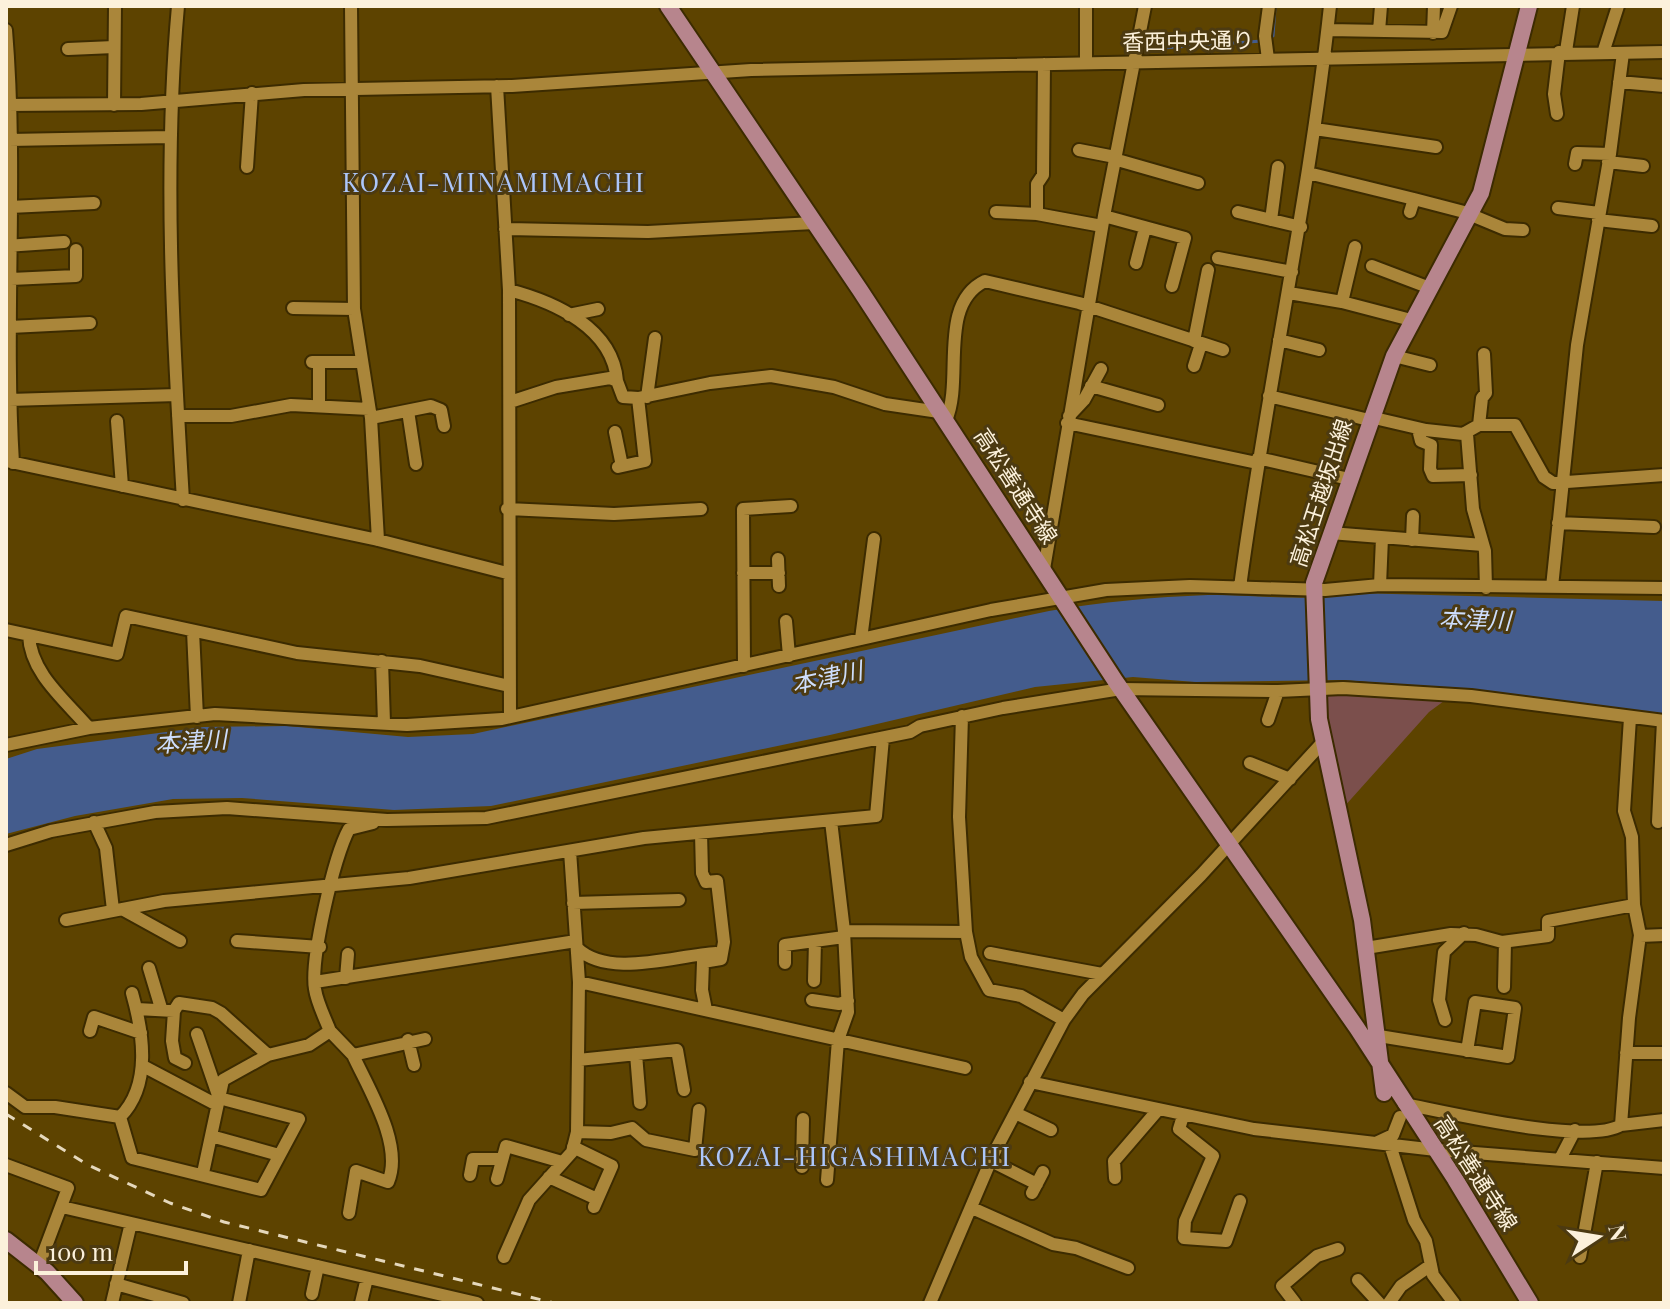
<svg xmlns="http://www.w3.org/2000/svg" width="1670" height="1309" viewBox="0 0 1670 1309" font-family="'Playfair Display','Noto Sans JP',serif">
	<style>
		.green { fill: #7b4f4c }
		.water { fill: #445c8d }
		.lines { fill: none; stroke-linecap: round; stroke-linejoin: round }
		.stream { stroke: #445c8d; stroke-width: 3 }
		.minor-casing { stroke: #3c2b00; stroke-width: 16 }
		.major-casing { stroke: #3c2b00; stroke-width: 20 }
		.minor { stroke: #aa863a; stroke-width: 12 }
		.major { stroke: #b7858d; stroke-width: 16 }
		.rail { stroke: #e5d8bc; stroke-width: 3; stroke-dasharray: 10 10; stroke-linecap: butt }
		.labels { text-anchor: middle; stroke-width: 6; stroke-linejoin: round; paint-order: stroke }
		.street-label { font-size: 22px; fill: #fcf1db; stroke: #4c3a11 }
		.water-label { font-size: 24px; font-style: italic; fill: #cdddfc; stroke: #4c3a11 }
		.quarter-label { font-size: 26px; letter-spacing: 2px; fill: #acc6fb; stroke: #4c3a11 }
	</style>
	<rect width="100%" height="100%" fill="#5d4300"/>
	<!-- green -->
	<path class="green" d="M 1323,691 L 1429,697 L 1444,701 L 1429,712 L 1343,808 L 1326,737 Z"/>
	<!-- water -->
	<path class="water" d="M 1354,593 L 1664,601 L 1664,715 L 1494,692 L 1343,680 L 1195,682 L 1133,677 L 1035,687 L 830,735 L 491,806 L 394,810 L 242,798 L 173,799 L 75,816 L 6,834 L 6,759 L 37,749 L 204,727 L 287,726 L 408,737 L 473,734 L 1049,611 C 1101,602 1154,597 1208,595 C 1256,594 1307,603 1354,593 Z"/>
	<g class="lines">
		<!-- stream -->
		<path class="stream" d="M 1269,38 L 1273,36 L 1275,8
			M 1163,48 L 1262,41"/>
		<defs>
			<path id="minor" d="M 178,6 C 163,171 173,335 183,500
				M 351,6 L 354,309 L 371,418 L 378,540
				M 1086,6 L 1086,63
				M 6,30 C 18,175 4,319 13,463
				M 1328,30 L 1442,32 L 1451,6
				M 1379,31 L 1381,6
				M 1433,33 L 1434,6
				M 68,49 L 114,47
				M 1566,51 L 1573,6
				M 1603,53 L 1618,6
				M 1268,59 L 1265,36 L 1269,6
				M 1619,82 L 1664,86
				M 497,86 L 509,290 L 510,717
				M 6,105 L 141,104 L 304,90 L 512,86 L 751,70 L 1664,52
				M 114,105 L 115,6
				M 1557,114 L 1554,94 L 1559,52
				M 1315,129 L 1436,147
				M 9,140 L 170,137
				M 1079,150 L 1115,157
				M 1114,159 L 1198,183
				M 1608,162 L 1643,166
				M 1575,164 L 1577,153 L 1610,154
				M 247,167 L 252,93
				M 1308,173 L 1414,199 L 1410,212
				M 1414,199 L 1464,212 L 1505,229 L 1523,230
				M 10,207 L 94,203
				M 1558,208 L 1599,213
				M 996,212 L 1037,214 L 1037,184 L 1043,175 L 1044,64
				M 1238,212 L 1301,227
				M 1037,214 L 1102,226
				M 1104,216 L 1185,238 L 1172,286
				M 1271,220 L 1278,167
				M 1598,220 L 1652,226
				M 505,229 L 648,232 L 814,223
				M 6,246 L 64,242
				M 1218,258 L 1292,272
				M 1136,263 L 1145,228
				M 1372,266 L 1430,288
				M 11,279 L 76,276 L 76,250
				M 509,290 C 555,302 613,328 617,381
				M 1289,293 L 1342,302 L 1355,247
				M 1342,302 L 1411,320
				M 293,308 L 354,309
				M 569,315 L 598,309
				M 10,327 L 90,323
				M 1279,340 L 1319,350
				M 1194,341 L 1208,270
				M 1394,356 L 1430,365
				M 312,362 L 362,362
				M 1194,366 L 1201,344
				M 1091,386 L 1158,405
				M 1269,396 L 1369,420
				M 647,397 L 655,338
				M 638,398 L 710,383 L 771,376 L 834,387 L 885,404 L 939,412
				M 9,400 L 177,395
				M 510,402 L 556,387 L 610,378 L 617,381 L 623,397 L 638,398 L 645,461 L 618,467
				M 319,406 L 319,362
				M 408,411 L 416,464
				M 178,416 L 231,416 L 291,405 L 369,409
				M 1069,416 L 1084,400 L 1101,369
				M 1370,417 L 1426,430 L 1463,434 L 1479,425 L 1515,425 L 1544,477 L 1553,483 L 1664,475
				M 371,418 L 431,406 L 441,410 L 444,426
				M 946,420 C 964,380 937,304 985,281 L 1079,303 L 1223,350
				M 117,421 L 122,486
				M 1067,423 L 1257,463
				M 1479,425 L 1482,398 L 1486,393 L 1484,354
				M 1418,429 L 1421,441 L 1431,445 L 1430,469 L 1433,476 L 1471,475
				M 615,432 L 622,466
				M 1467,434 L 1473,509 L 1485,551 L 1486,588
				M 1258,458 L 1349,479
				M 6,461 L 378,540 L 507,573
				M 507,509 L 614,514 L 701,509
				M 1558,523 L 1654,527
				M 1330,533 L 1483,545
				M 1412,540 L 1413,516
				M 778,559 L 779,586
				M 1044,569 L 1104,216 L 1145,6
				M 743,573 L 779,573
				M 1380,585 L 1382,538
				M 1240,587 C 1266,392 1309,201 1330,6
				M 1552,587 L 1577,345 L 1610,154 L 1623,53
				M 786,621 L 789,656
				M 6,630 L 117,654 L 126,616 L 297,653 L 420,666 L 509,686
				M 193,631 L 197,717
				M 29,635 C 30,673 66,701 89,728
				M 861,639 L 874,539
				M 382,661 L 384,723
				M 744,666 L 743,509 L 791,506
				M 962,716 L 959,817 L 966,932
				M 1268,720 L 1278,691
				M 6,745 L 89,728 L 215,714 L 407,725 L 502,719 L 991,610 L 1106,590 L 1190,586 L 1325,590 L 1380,585 L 1664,588
				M 1250,763 L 1290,779
				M 94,822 L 106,848 L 113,910
				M 1658,822 L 1663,721
				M 701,833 L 702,873 L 706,882 L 717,881 L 724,942 L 721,959 L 703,962 L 702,990 L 706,1010
				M 6,845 L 51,831 L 155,812 L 227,808 L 387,820 L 486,818 L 910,732 L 920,726 L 1003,708 L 1121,689 L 1278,691 L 1343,688 L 1471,696 L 1664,721
				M 573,903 L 679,900
				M 122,909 L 180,941
				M 66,920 L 164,901 L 409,878 L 644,838 L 876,816 L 883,738
				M 844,931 L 966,932 L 971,957 L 989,990 L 1021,996 L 1064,1020
				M 1640,936 L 1664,935
				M 237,941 L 320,947
				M 577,948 C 609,979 676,955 716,953
				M 1366,948 L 1451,934 L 1476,935 L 1502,942 L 1548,936 L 1548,921 L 1634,905
				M 990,953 L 1102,974
				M 785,963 L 785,945 L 844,937
				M 149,968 L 161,1008
				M 346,978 L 348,954
				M 814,981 L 815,941
				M 315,982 L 576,941
				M 579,982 L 965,1068
				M 1504,987 L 1505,942
				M 812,1000 L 839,1004 L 848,1001
				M 137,1009 L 174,1011 L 179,1003 L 212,1008 L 221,1013 L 268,1055
				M 174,1011 L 172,1041 L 175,1058 L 185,1063
				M 1445,1020 L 1439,1000 L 1444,952 L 1464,933
				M 90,1031 L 94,1017 L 141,1033
				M 330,1031 L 353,1055 L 425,1039
				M 1379,1036 L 1508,1057 L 1515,1008 L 1475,1002 L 1467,1051
				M 408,1040 L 414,1065
				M 1626,1053 L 1664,1053
				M 636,1054 L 640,1103
				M 578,1060 L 677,1050 L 684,1090
				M 143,1066 L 217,1105
				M 1030,1082 L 1254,1129 L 1436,1150 L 1664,1168
				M 6,1093 L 25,1107 L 55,1107 L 120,1117 C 152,1085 143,1032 132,993
				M 1404,1104 C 1446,1112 1587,1146 1621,1125 L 1629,1018 L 1640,935 L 1634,905 L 1632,837 L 1624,811 L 1630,718
				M 1015,1113 L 1051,1130
				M 1183,1116 L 1179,1129 L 1213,1156 L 1185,1221 L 1184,1238 L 1226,1241 L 1240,1201
				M 120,1117 L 132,1158 L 261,1190 L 299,1119 L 219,1098 L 197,1034
				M 1621,1125 L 1664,1120
				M 577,1132 L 611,1133 L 632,1128 L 646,1140 L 695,1150 L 699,1110
				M 211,1136 L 279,1155
				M 1378,1142 L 1393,1135 L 1400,1117
				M 1390,1145 L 1414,1220 L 1426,1241 L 1433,1275 L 1454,1303
				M 573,1147 L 612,1166 L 594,1207
				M 1560,1159 L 1575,1130
				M 991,1161 L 1037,1184
				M 6,1165 L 68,1188 L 39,1265
				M 802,1167 L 803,1119
				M 203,1173 L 223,1080 L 268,1055 L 309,1045 L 330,1031 C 325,1018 317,1003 315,989 C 310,960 334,856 349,829 L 373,823
				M 470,1175 L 473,1159 L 500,1159
				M 549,1177 L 597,1199
				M 1115,1178 L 1114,1161 L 1157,1111
				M 497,1179 L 506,1146 L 562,1162
				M 827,1180 L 838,1040 L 848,1012 L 844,931 L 831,821
				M 1032,1193 L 1043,1172
				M 62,1207 L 477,1303
				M 972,1208 L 1053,1244 L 1076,1248 L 1128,1268
				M 349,1213 L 356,1171 L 388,1182 C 404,1145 368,1088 353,1055
				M 504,1257 L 529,1200 L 572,1152 L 577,1132 L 579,982 L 570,851
				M 1580,1257 L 1597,1162
				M 1358,1280 L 1379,1303
				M 116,1284 L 183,1303
				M 312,1294 L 318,1266
				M 112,1303 L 131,1223
				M 239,1303 L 249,1250
				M 361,1303 L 367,1278
				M 930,1303 L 994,1153 L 1064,1020 L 1083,994 L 1201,875 L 1323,742
				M 1295,1303 L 1282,1286 L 1317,1256 L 1338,1249
				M 1389,1303 L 1401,1286 L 1431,1265"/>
			<path id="major" d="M 668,6 L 860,290 L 1116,682 L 1357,1028 L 1455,1179 L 1530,1303
				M 1384,1093 L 1362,920 L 1319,719 L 1314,583 L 1394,356 L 1481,193 L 1529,6
				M 6,1240 L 47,1272 L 75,1303"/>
		</defs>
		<!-- minor casing -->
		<use href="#minor" class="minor-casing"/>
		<!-- major casing -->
		<use href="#major" class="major-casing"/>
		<!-- minor -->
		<use href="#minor" class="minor"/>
		<!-- major -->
		<use href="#major" class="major"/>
		<!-- rail -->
		<path class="rail" d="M 6,1114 L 88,1165 L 170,1203 L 224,1222 L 554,1303"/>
	</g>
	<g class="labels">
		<!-- street labels -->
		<g class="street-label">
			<text transform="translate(1188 41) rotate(-1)" y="8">香西中央通り</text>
			<text transform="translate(1016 486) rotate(57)" y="8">高松善通寺線</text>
			<text transform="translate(1321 493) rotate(-72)" y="8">高松王越坂出線</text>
			<text transform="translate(1476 1173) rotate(57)" y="8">高松善通寺線</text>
		</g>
		<!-- water labels -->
		<g class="water-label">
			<text transform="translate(1475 620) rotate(2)" y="8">本津川</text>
			<text transform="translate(827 678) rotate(-12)" y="8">本津川</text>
			<text transform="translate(191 742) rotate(-4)" y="8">本津川</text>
		</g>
		<!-- quarter labels -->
		<g class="quarter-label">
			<text x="494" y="192">KOZAI-MINAMIMACHI</text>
			<text x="855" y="1166">KOZAI-HIGASHIMACHI</text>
		</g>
	</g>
	<!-- border -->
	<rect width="1670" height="1309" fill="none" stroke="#fcf1db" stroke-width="16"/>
	<!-- north arrow -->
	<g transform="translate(1598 1237) rotate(78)" stroke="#4c3a11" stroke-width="6" paint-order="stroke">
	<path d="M0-6L14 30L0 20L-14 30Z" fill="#fcf1db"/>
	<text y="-12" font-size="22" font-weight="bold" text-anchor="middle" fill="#fcf1db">N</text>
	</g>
	<!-- scale -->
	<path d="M36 1261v12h150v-12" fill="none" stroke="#fcf1db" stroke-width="4"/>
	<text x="48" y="1261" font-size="24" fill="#fcf1db" stroke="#4c3a11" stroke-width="6" paint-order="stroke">100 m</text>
</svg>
